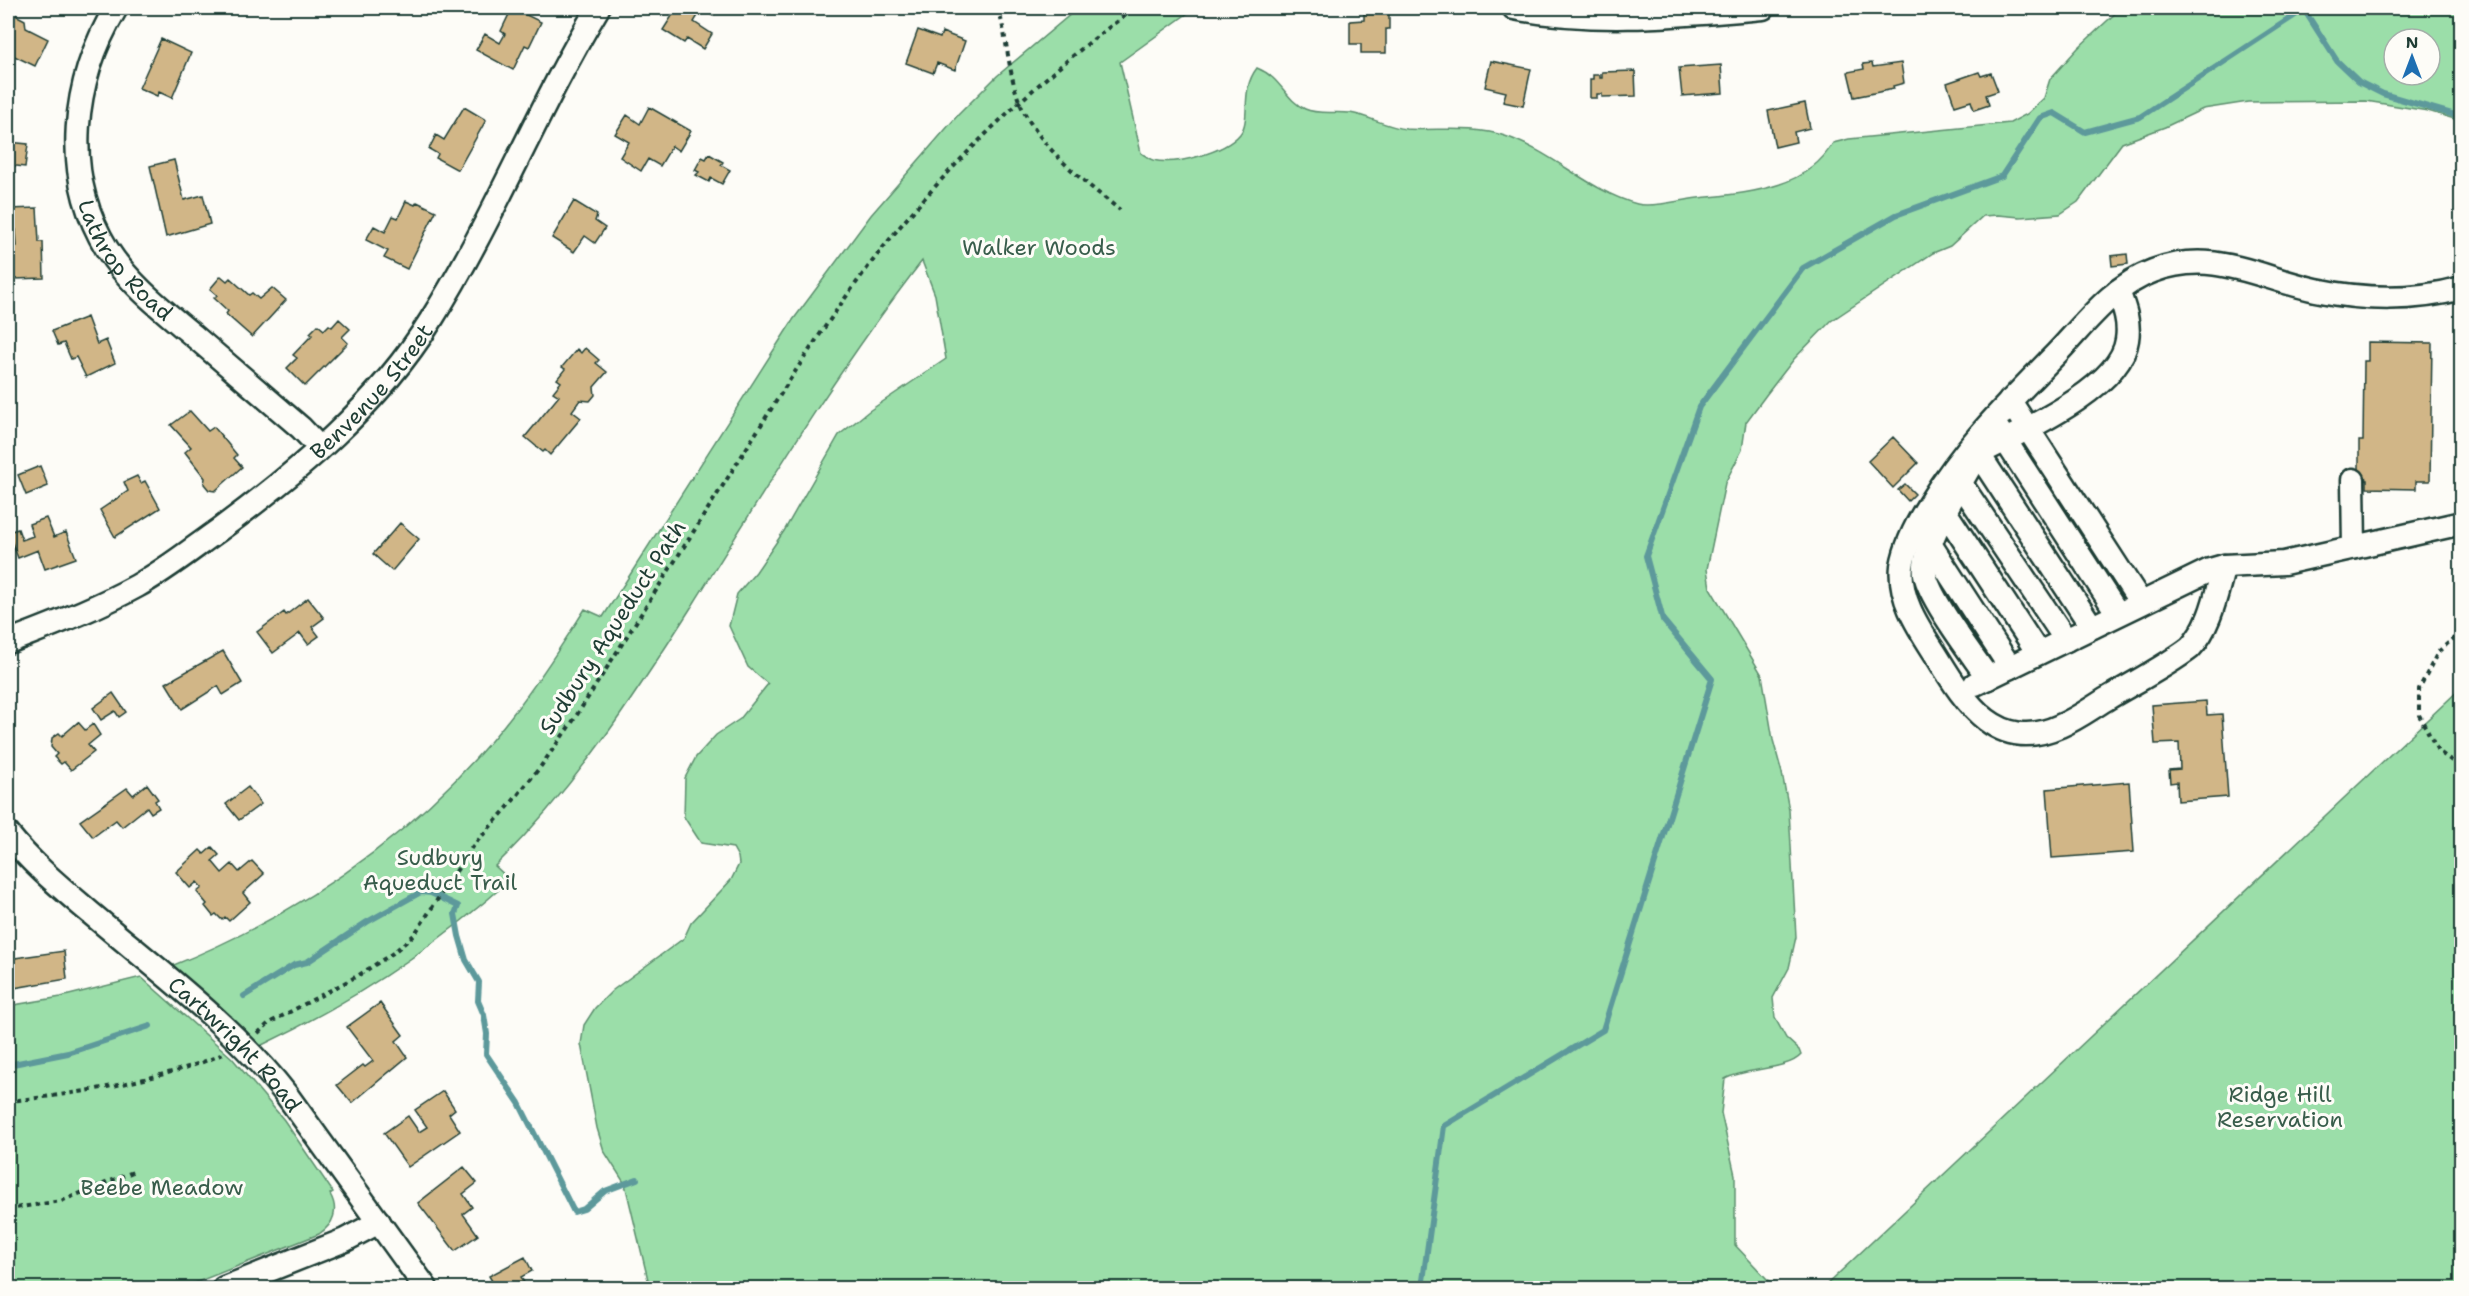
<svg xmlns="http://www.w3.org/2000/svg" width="2469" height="1296" viewBox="0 0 2469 1296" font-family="'Shantell Sans',sans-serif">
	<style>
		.green { fill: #9bdea9; stroke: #5d8e6e; stroke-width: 1.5; fill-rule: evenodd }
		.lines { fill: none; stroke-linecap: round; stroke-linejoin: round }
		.stream { stroke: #5d999b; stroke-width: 6 }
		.building { fill: #d1b687; stroke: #1f3d34; stroke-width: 1.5 }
		.minor-casing { stroke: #1f3d34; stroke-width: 27 }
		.path { stroke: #1f3d34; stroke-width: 4; stroke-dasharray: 4.5 4.5; stroke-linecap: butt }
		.minor { stroke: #fdfcf7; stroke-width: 22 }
		.labels { text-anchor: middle; stroke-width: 6; stroke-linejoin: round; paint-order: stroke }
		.park-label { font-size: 22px; fill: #385d4b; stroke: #fdfcf7 }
		.street-label { font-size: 22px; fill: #1f3d34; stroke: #fdfcf7 }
	</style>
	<rect width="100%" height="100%" fill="#fdfcf7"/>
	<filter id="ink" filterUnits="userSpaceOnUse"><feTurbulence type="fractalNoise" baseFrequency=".0167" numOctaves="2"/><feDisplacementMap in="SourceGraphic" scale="12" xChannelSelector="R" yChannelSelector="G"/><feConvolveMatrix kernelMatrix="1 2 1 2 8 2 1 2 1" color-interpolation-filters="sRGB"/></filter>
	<g filter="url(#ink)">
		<!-- green -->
		<path class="green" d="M 1078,8 L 1195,8 L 1120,62 L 1141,153 C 1145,155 1149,159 1153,160 C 1176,166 1225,152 1240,134 C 1252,119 1239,91 1257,68 C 1282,78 1284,99 1305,109 C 1318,115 1335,111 1350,113 C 1369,116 1386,127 1406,129 C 1439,131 1473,125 1505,136 C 1553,152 1589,191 1637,204 C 1650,208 1678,201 1691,199 C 1741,193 1805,192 1833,143 L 1849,139 L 2010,123 L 2027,114 L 2044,98 L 2050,79 L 2078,48 L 2121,8 L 2461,8 L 2461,121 L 2428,111 L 2366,101 L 2248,102 L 2203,109 L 2165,127 L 2122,143 L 2078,202 L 2060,214 L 2020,217 L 1998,215 L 1983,216 L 1950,246 L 1933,253 L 1831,321 L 1794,359 L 1766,395 L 1746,422 L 1742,450 L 1725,483 L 1707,569 L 1710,588 L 1762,675 L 1773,740 L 1782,773 L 1789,810 L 1796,937 L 1789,968 L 1773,998 L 1775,1018 L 1786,1038 L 1799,1050 L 1801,1055 C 1788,1070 1745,1068 1725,1079 L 1721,1113 L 1735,1175 L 1735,1245 L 1768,1280 L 1787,1288 L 650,1288 L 625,1184 L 604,1151 L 597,1128 L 581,1044 L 584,1025 L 595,1008 L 613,990 L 684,938 L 691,923 L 731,880 L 739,864 L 738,857 L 733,848 L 701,843 L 684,817 L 685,778 L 696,757 L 716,735 L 740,719 L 768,684 L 748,667 L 729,626 L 737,594 L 756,572 L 784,531 L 839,435 L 869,411 L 946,359 L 935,295 L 922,261 C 838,369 767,487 694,603 C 634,697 575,788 495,866 L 510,880 C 433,949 351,1003 258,1047 L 169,967 C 306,912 426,828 516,710 C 541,678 563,643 585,609 L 603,617 L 793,320 L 871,215 L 958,115 L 997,76 ZM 2394,39 L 2430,39 L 2430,75 L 2394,75 Z
			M 2461,688 L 2461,1288 L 1823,1288 Z
			M 141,977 L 232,1058 L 284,1120 L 333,1192 L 330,1194 C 339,1210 334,1224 319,1234 L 182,1288 L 8,1288 L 8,1006 L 61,997 Z"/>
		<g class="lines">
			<!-- stream -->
			<path class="stream" d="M 2303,8 L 2337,61 L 2359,82 L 2383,94 L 2462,117
				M 244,996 L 294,965 L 307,962 L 367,922 L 421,892 L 431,893 L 458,906 L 455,914 L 459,936 L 466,960 L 479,982 L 478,1001 L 484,1015 L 487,1034 L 486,1054 L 519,1103 L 574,1212 L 584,1209 L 605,1191 L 637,1179
				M 8,1065 L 68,1053 L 150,1026
				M 1422,1288 L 1444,1126 L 1603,1030 L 1712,679 L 1663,620 L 1646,556 L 1699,407 L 1803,268 L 1896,215 L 2002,176 L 2040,118 L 2054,113 L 2085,132 L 2140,117 L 2303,10"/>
		</g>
		<!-- building -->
		<path class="building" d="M 512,8 L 541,22 L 529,47 L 525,45 L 513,70 L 476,50 L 485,34 L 500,43 L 505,34 L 501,31 Z
			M 677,8 L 718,8 L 713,16 L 702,9 L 694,22 L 712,34 L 703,49 L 687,39 L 684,43 L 663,30 Z
			M 2030,8 L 2057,8 L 2056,14 L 2030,10 Z
			M 1364,10 L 1389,10 L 1389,29 L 1386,29 L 1386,53 L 1361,53 L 1361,44 L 1350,44 L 1350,21 L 1364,20 Z
			M 8,11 L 25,20 L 26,28 L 48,39 L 35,66 L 8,53 Z
			M 918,30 L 940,38 L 942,32 L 965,41 L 955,70 L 937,63 L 933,73 L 906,63 Z
			M 161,39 L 191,53 L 172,98 L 159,92 L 157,96 L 139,88 Z
			M 1491,61 L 1531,69 L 1523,106 L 1503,102 L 1506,92 L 1485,87 Z
			M 1872,63 L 1873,67 L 1901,63 L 1904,83 L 1893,86 L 1894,89 L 1854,97 L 1848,72 L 1864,69 L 1863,64 Z
			M 1721,65 L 1723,93 L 1682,96 L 1679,68 Z
			M 1635,71 L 1636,96 L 1602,97 L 1602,94 L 1597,94 L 1597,98 L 1590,98 L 1590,79 L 1593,79 L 1593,75 L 1600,75 L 1600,78 L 1602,78 L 1602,72 Z
			M 1979,72 L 1981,76 L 1991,73 L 1998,91 L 1986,95 L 1989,105 L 1974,110 L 1971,101 L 1955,106 L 1947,83 Z
			M 1805,103 L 1810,128 L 1794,132 L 1796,142 L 1775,147 L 1768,111 Z
			M 464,107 L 486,120 L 458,170 L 436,158 L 438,154 L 429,149 L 436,135 L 444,140 Z
			M 649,107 L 691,131 L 679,151 L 672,146 L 660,166 L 648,159 L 641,171 L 620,157 L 629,142 L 615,134 L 627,115 L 640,124 Z
			M 8,142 L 28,144 L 25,167 L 8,165 Z
			M 709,154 L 723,162 L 721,165 L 730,170 L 722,184 L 711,178 L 709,182 L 696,175 L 699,172 L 695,170 L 702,157 L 706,159 Z
			M 174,160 L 184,200 L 203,195 L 210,224 L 166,237 L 150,166 Z
			M 406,201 L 415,205 L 417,202 L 436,211 L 407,269 L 384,258 L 388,251 L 366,240 L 374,226 L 385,232 L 393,216 L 398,218 Z
			M 574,201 L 597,215 L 595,221 L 605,228 L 595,243 L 585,236 L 574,252 L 552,238 Z
			M 37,208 L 39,242 L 43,242 L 44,278 L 14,279 L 13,261 L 8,261 L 8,246 L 17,246 L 16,230 L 10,231 L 9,209 Z
			M 2127,254 L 2128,264 L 2112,266 L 2111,256 Z
			M 221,276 L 227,281 L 230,278 L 249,295 L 252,293 L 259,299 L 272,288 L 286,300 L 252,337 L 226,314 L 228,311 L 214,298 L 217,295 L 210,289 Z
			M 87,317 L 97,344 L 106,340 L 115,363 L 86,377 L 76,357 L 71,359 L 64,343 L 58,345 L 52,331 Z
			M 339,319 L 350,329 L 342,337 L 348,343 L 305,386 L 287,368 L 297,358 L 293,355 L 312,335 L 310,333 L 318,325 L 324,330 L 329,325 L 332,327 Z
			M 2368,342 L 2432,343 L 2430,481 L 2416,481 L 2416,489 L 2367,488 L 2367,480 L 2359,480 L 2359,441 L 2363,441 L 2364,361 L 2368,361 Z
			M 585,348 L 599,360 L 596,363 L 607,372 L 594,387 L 595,395 L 590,401 L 580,400 L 572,411 L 581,418 L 550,455 L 545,450 L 543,452 L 525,437 L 559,396 L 553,392 L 561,382 L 557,379 L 565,369 L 562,367 L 577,349 L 581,353 Z
			M 190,411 L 208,431 L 214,427 L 237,455 L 234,458 L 242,467 L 215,491 L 209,490 L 204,484 L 205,478 L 185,452 L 191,447 L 171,425 Z
			M 1893,437 L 1918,463 L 1893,488 L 1868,461 Z
			M 40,466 L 48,486 L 26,495 L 18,475 Z
			M 137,476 L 141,483 L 145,481 L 160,508 L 115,537 L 100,510 L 128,491 L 124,482 Z
			M 1905,484 L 1915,494 L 1908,501 L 1898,490 Z
			M 46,518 L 54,537 L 66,532 L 76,558 L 45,569 L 38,550 L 18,558 L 8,532 L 18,529 L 22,540 L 33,536 L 29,524 Z
			M 400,523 L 419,539 L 392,571 L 373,554 Z
			M 308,598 L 324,618 L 312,627 L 319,636 L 308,644 L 300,633 L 273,653 L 257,632 L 284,612 L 286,615 Z
			M 223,651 L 242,683 L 223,695 L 218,686 L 182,709 L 166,683 Z
			M 113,693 L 126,712 L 119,717 L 115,711 L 101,720 L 93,708 Z
			M 2206,701 L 2207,715 L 2222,714 L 2228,797 L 2178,801 L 2177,782 L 2170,783 L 2169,770 L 2180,769 L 2179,743 L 2155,744 L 2152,705 Z
			M 78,722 L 85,730 L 93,724 L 100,735 L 88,745 L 94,752 L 71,770 L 64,762 L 61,764 L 54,757 L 57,754 L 51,747 L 52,738 L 59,733 L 62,736 Z
			M 2129,782 L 2134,852 L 2052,858 L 2047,789 Z
			M 147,784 L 158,799 L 155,801 L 159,808 L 151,813 L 147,807 L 122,827 L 116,820 L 93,837 L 80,821 L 127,788 L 133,795 Z
			M 248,787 L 261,804 L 239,820 L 226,804 Z
			M 212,847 L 219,855 L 212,861 L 222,873 L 232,864 L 239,872 L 252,861 L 264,874 L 243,893 L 250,902 L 229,921 L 225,917 L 222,920 L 216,914 L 213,916 L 205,906 L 207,904 L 197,892 L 202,888 L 197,882 L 190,888 L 176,872 L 200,850 L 204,854 Z
			M 64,951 L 67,979 L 8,989 L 8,959 Z
			M 380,1003 L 403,1035 L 396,1041 L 407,1057 L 352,1103 L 337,1085 L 363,1065 L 365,1067 L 373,1061 L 347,1027 Z
			M 443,1091 L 455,1109 L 449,1114 L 460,1131 L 408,1167 L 384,1133 L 408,1116 L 419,1132 L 427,1127 L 415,1110 Z
			M 464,1167 L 477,1183 L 463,1194 L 472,1207 L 463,1214 L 478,1235 L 455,1251 L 418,1203 Z
			M 525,1257 L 532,1271 L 521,1277 L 527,1288 L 496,1288 L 489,1276 Z"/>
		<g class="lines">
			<defs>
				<g id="minor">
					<path id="s1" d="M 116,8 C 72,81 61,174 107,249 C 129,284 163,310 194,336 C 229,366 265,397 301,428 L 320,448"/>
					<path d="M 1514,8 C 1597,24 1679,15 1763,8"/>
					<path d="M 2003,413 L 2010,401 L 2141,603"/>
					<path d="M 1996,426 L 2118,614"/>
					<path d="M 1981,448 C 1966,474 1920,547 1925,574 C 1930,600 1972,654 1988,678"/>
					<path d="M 1978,453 L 2092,627"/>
					<path d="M 1970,458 C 2011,436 2120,391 2127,340 C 2130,322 2124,307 2118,291"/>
					<path d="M 2353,480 L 2354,547"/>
					<path d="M 1961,484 L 2066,640"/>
					<path d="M 1946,513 L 2038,653"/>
					<path d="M 1930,544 L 2010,667"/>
					<path d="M 2224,566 C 2216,594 2211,626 2190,648 C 2165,667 2135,682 2108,698 C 2093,707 2077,719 2060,726 C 1998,754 1966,704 1938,658 C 1921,631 1898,600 1902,566 C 1906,543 1917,523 1929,504 C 1965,445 2008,403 2056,354 C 2085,324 2112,286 2153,271 C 2213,248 2259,278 2316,290 C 2363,300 2415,301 2462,288"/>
					<path id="s2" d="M 8,642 C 51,625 95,609 137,586 C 166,570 192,549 219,530 C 299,471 378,405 431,320 C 494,220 537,109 598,8"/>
					<path d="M 1975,684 L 2210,570 L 2224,566 L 2284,563 L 2462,523"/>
					<path id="s3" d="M 8,834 C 31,863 59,886 87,910 C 155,968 230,1023 286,1094 L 426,1288"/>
					<path d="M 224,1288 L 345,1240 L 379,1222"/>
				</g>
			</defs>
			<!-- minor casing -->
			<use href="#minor" class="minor-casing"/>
			<!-- path -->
			<path class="path" d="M 998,8 C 1007,37 1008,69 1018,98 C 1034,143 1084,182 1120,210
				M 2462,631 L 2438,652 L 2419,689 L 2419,715 L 2438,751 L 2462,768
				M 258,1033 L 269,1023 L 359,975 L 393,953 L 414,935 L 472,847 L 508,807 L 541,766 L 573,721 C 629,633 685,545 741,457 C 793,374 845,291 909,216 C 976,138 1052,68 1135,8
				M 8,1101 C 73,1095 163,1080 223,1054
				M 8,1209 L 61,1201 L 133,1172"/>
			<!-- minor -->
			<use href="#minor" class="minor"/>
		</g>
	</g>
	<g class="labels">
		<!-- park labels -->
		<g class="park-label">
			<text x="1039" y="255">Walker Woods</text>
			<text x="440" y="865">Sudbury<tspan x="440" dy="25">Aqueduct Trail</tspan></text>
			<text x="2280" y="1102">Ridge Hill<tspan x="2280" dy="25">Reservation</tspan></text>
			<text x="162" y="1195">Beebe Meadow</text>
		</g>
		<!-- street labels -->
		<g class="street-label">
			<text dy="8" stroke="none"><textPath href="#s1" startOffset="273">Lathrop Road</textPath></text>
			<text dy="8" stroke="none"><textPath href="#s2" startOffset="447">Benvenue Street</textPath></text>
			<text transform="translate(612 627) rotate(-57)" y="8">Sudbury Aqueduct Path</text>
			<text dy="8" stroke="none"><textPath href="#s3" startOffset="310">Cartwright Road</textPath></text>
		</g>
	</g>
	<!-- margin -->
	<rect width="2469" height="1296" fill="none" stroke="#fdfcf7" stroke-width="30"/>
	<rect x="15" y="15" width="2439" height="1266" fill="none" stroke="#1f3d34" stroke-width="2" filter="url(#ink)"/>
	<!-- north arrow -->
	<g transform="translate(2412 57)"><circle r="28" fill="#fdfcf7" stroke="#a4b0a9" stroke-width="1.5"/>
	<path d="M0-4.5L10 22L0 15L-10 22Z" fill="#1f6fb2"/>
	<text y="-9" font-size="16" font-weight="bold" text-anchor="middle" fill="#1f3d34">N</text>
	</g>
</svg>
